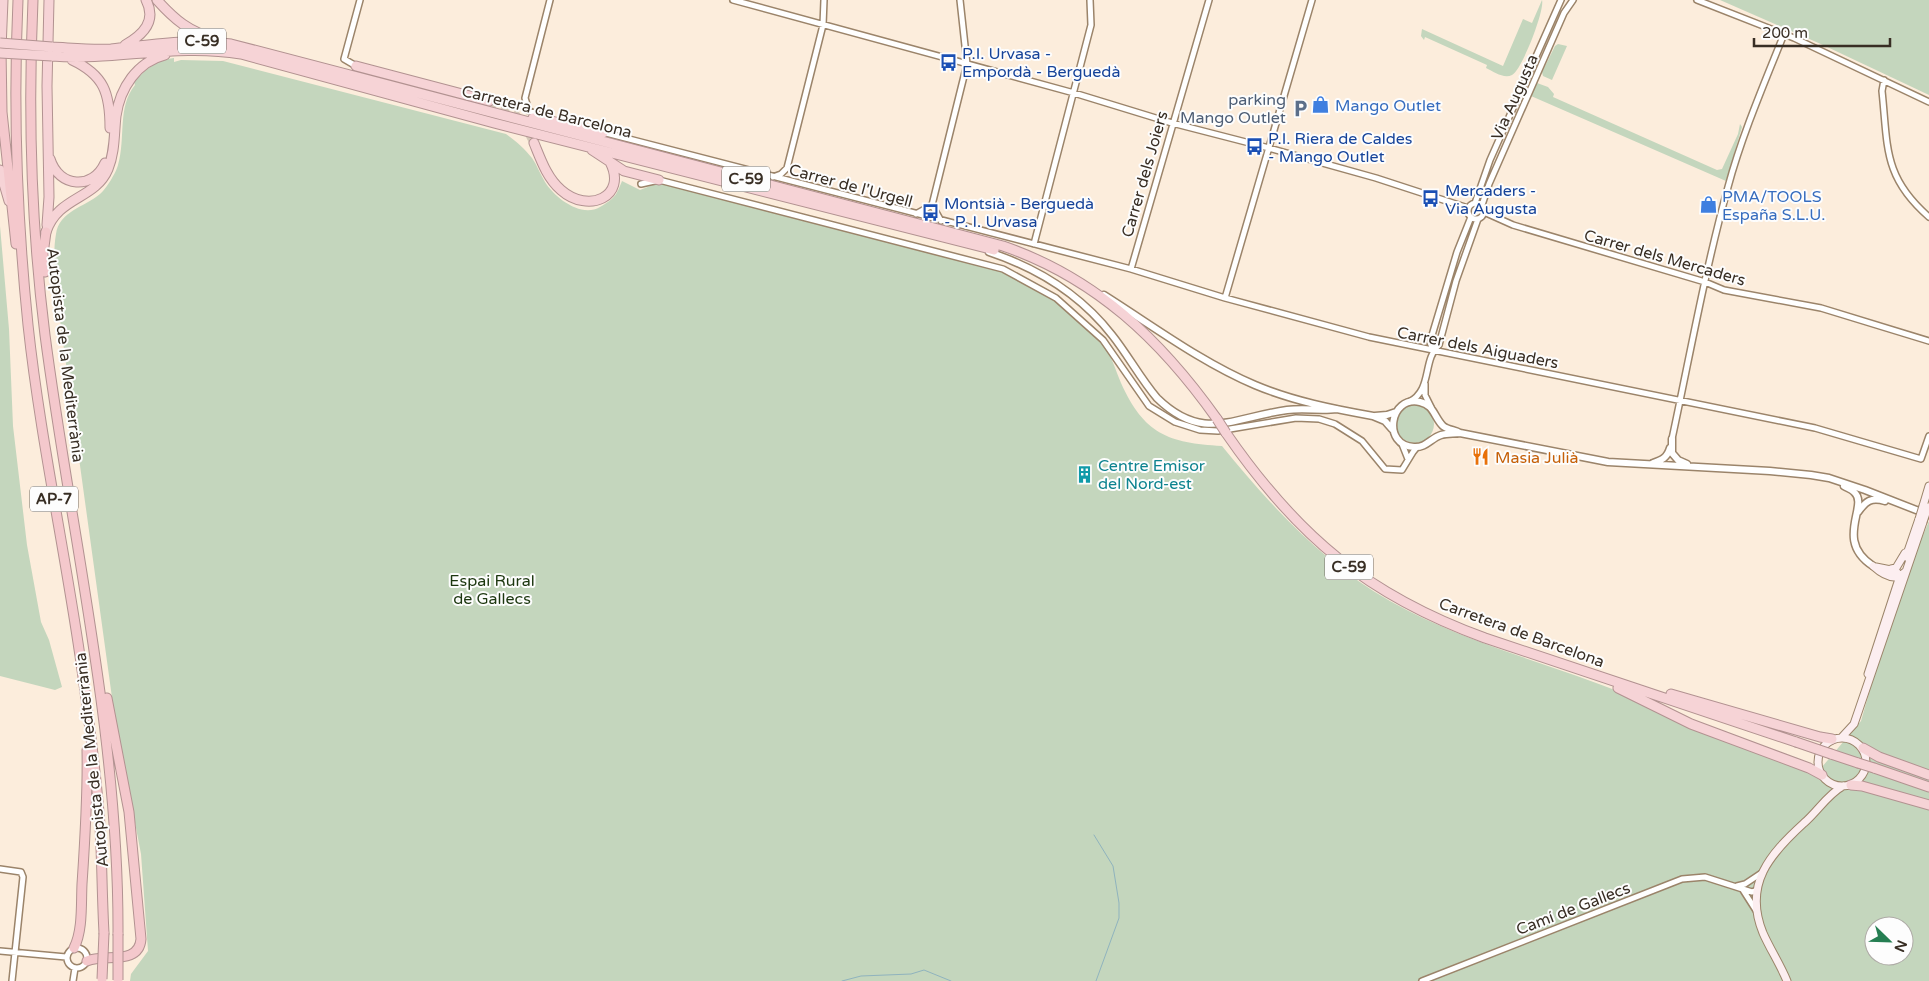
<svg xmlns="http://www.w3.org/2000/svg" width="1929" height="981" viewBox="0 0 1929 981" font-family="'Varela Round',sans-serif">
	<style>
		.green { fill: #c4d6bd; fill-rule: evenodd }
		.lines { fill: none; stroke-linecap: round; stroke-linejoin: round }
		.stream { stroke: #8fb3be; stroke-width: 1 }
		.trunk-tunnel { stroke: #d5c7b7; stroke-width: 9; stroke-dasharray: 9 4.5; stroke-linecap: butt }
		.minor-casing { stroke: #9b846a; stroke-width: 8 }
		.tertiary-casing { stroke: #9b846a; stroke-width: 9 }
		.secondary-casing { stroke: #9b846a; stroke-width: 9 }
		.trunk-casing { stroke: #b29291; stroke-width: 11 }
		.motorway-casing { stroke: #b29291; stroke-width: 11 }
		.minor { stroke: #fff; stroke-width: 5 }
		.tertiary { stroke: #fff; stroke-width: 6 }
		.secondary { stroke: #fceef0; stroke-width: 7 }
		.trunk { stroke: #f6d3d6; stroke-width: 9 }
		.motorway { stroke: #f4c8cc; stroke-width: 9 }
		.secondary-bridge-casing { stroke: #9b846a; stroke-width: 9; stroke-linecap: butt }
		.trunk-bridge-casing { stroke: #b29291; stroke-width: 11; stroke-linecap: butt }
		.motorway-bridge-casing { stroke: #b29291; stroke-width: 11; stroke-linecap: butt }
		.secondary-bridge { stroke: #fceef0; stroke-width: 7 }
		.trunk-bridge { stroke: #f6d3d6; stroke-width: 9 }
		.motorway-bridge { stroke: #f4c8cc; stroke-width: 9 }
		.labels { text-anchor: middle; stroke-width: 4; stroke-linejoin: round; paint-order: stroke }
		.shield { fill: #fdfdfd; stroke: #736c65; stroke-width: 1 }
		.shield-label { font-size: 15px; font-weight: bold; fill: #382e24 }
		.transit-label { font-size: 16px; fill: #164399; stroke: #fdfdfd; text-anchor: start }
		.street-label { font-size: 16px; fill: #382e24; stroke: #fdfdfd }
		.service-label { font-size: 16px; fill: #4e5e75; stroke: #fdfdfd; text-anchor: end }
		.shop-label { font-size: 16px; fill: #366cbe; stroke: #fdfdfd; text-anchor: start }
		.food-label { font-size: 16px; fill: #c56008; stroke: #fdfdfd; text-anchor: start }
		.culture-label { font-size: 16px; fill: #0d838f; stroke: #fdfdfd; text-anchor: start }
		.park-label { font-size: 16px; fill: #1c370f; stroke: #fdfdfd }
	</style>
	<rect width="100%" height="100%" fill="#fceddc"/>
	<!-- green -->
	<path class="green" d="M 1542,0 C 1545,10 1522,70 1512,75 C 1504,79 1494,72 1486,68 L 1487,65 L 1425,37 L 1424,40 L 1421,36 L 1422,29 L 1503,66 L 1523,19 L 1532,23 Z
		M 1720,0 L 1929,0 L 1929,95 L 1823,45 Z
		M 1558,44 L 1567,46 L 1552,80 L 1543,76 L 1542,72 L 1555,46 Z
		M 174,58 L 174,62 L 181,60 L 223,61 L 506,134 C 516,141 524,148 532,158 C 537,165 540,174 545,182 C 555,198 581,218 600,207 C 615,198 616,196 622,181 L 640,190 L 658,183 C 735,201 812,221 890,241 C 936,253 992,263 1034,287 C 1057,301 1088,324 1104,345 C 1111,355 1116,371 1121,383 C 1144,434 1168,443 1222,446 C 1270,505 1323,563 1390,601 C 1464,643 1549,663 1628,695 C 1692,720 1754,748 1816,774 L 1861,721 L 1873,679 L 1914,556 L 1929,521 L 1929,981 L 130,981 L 131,974 L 148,951 L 141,854 L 114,712 L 55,284 C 55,268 53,250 56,234 C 59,211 85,207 100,194 C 106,189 116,173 118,165 C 126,138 117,107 135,85 L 134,82 C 147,68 155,61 174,58 ZM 1874,926 L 1904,926 L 1904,956 L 1874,956 Z
		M 1537,83 L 1548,87 L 1554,94 L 1553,97 L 1717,170 L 1722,169 L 1738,134 L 1740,124 L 1742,127 L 1726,181 L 1531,96 Z
		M 0,226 L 9,329 L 13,426 L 27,545 L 41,622 L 49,640 L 62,687 L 55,690 L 0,676 Z
		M1396 424a19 19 0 1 1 38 0a19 19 0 1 1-38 0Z"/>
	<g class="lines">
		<!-- stream -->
		<path class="stream" d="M 1094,835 L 1113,866 L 1119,903 L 1119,918 L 1096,981
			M 842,981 L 861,976 L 911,974 L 924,970 L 951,981"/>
		<!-- trunk-tunnel -->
		<path class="trunk-tunnel" d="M 489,101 C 514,109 523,120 534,143"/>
		<defs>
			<path id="minor" d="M 733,0 L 1074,93 L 1172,123 L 1269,148 L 1376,178 L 1468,208
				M 1697,0 L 1794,38 L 1929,102
				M 356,66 L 344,59 L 360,0
				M 1884,80 L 1882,91 C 1888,147 1883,177 1929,217
				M 541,115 L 529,111 L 525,98 L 550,0
				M 602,132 L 1131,269 L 1225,298 L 1369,337 L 1815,428 L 1921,459 L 1929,436
				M 773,177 L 781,174 L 787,168 L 823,25 L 824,0
				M 641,184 L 659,180 L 1003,269 L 1056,298 L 1103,340 L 1149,406 L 1175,422 L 1200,430 L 1218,431 L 1296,418 L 1319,419 L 1335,424 L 1362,441 L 1385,469 L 1402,470 L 1413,452 L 1417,447
				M1468 211a8 8 0 1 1 16 0a8 8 0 1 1-16 0Z
				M 1475,203 L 1490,160 L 1561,0
				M 932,205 L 941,221
				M 1482,205 L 1489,184 L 1564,13 L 1573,0
				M 1484,212 L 1513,225 L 1705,282 L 1724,290 L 1821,308 L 1929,341
				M 916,214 L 932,205 L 967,64 L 960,0
				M 1034,244 L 1091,25 L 1090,0
				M 1131,269 L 1209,0
				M 1225,298 L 1312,0
				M 1433,350 L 1430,342 L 1457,252 L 1471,217
				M 1425,384 L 1425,395 L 1431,407
				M 1409,402 C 1433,390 1422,360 1439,345 L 1456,281 L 1478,219
				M 1672,439 C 1690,355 1705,270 1728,187 C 1742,135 1764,84 1784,34
				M 1402,444 L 1408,459
				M 0,869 L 21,872 L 23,877 L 12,981
				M 1737,886 L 1745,884 L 1763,872
				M 1743,890 L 1757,912
				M67 958a10 10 0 1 1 20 0a10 10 0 1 1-20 0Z
				M 0,951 L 66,957
				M 73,981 L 75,968
				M 1422,981 L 1682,879 L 1705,877 L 1752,892 L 1757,890"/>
			<path id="tertiary" d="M 989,252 C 1037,268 1080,294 1112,335 C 1128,355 1140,378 1157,398 C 1203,443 1234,417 1287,410 C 1304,408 1321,411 1337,409
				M 1104,295 C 1153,326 1201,362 1255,385 C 1293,401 1334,409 1373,416 L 1385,421 L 1392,429
				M 1375,416 L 1387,415 L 1396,412
				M 1460,433 C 1454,434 1448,433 1441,435 C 1431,438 1426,448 1414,447 C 1382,446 1389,395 1420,402 C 1434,405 1434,417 1443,426 C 1448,430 1455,430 1460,433 L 1608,462 L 1770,471 L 1811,475 L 1829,478 L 1865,490 L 1929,515
				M 1672,439 L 1672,453 L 1678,460 L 1687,464
				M 1653,463 C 1662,460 1667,458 1670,448
				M 1844,486 C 1847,488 1852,489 1854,492 C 1870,505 1833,540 1873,566
				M 1858,512 C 1866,501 1871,497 1885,501"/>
			<path id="secondary" d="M 1923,506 L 1929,486
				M 1906,557 L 1919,519
				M 1873,566 C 1883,575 1895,582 1905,572
				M 1876,567 L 1896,571 L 1901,578
				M 1891,569 L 1896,568 L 1905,553
				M 1868,674 L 1898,582
				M 1842,737 L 1854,724 L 1923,522
				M1818 762a24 24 0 1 1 48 0a24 24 0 1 1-48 0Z
				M 1787,981 C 1780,964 1770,949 1763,933 C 1743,884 1770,854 1804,823 C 1817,812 1828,794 1843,786"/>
			<path id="trunk" d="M 157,0 C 174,19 190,33 215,38
				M 125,45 C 143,35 157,21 146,0
				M 52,47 C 72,48 91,50 111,49 C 152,45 189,38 231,44 L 1003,246 C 1096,278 1161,340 1217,419
				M 1,49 L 3,0
				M 52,56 C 117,61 176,43 241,54 L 494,123 L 994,250
				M 72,60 C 104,75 110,93 110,128
				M 356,66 L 489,101
				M 533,118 L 551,121 L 603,133
				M 534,143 C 541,160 547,178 561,190 C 588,214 628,197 610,162
				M 592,150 L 624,171 L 659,180
				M 50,159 C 59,188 93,190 105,163
				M 0,170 L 9,201
				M 47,225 L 49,197 L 47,86 L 49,0
				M 46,232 C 58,196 95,200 108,169 C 115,152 114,134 116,116 C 120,88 137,62 165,55
				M 1226,433 C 1297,536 1367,595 1485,638 L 1796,742
				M 1618,688 L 1691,724 L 1809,768 L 1822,775
				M 1671,694 L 1820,737 L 1832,739
				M 1863,748 L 1879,757 L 1929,775
				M 1831,754 L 1858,763
				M 1874,768 L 1929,787
				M 1851,785 L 1862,786 L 1929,805"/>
			<path id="motorway" d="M 18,0 C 13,108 17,217 28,325 C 40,436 64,546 80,656 C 88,712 96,769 100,825 C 102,861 102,897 104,933
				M 33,0 C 28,111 31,224 45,335 C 71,535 119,732 118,934
				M 1,48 L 2,112 L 16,244
				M 45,272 L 43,254 L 46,232
				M 74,948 C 83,930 81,904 82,884 C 85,839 88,795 87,750
				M 87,961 C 104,953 139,966 141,939 L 129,812 L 107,698"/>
		</defs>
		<!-- minor casing -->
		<use href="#minor" class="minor-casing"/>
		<!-- tertiary casing -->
		<use href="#tertiary" class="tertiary-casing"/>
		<!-- secondary casing -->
		<use href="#secondary" class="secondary-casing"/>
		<!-- trunk casing -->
		<use href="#trunk" class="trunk-casing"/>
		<!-- motorway casing -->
		<use href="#motorway" class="motorway-casing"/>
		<!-- minor -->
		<use href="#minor" class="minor"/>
		<!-- tertiary -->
		<use href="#tertiary" class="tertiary"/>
		<!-- secondary -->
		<use href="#secondary" class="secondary"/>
		<!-- trunk -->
		<use href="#trunk" class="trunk"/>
		<!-- motorway -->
		<use href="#motorway" class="motorway"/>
		<defs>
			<path id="secondary-bridge" d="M 1919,519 L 1923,506
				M 1923,522 L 1928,507"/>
			<path id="trunk-bridge" d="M 0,43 L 52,47
				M 0,53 L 52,56
				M 1217,419 L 1226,433
				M 1796,742 L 1831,754
				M 1858,763 L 1874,768"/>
			<path id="motorway-bridge" d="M 118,934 L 118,980
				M 102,979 L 104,933"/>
		</defs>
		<!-- secondary-bridge casing -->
		<use href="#secondary-bridge" class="secondary-bridge-casing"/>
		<!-- trunk-bridge casing -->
		<use href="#trunk-bridge" class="trunk-bridge-casing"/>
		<!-- motorway-bridge casing -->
		<use href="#motorway-bridge" class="motorway-bridge-casing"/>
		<!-- secondary-bridge -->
		<use href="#secondary-bridge" class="secondary-bridge"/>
		<!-- trunk-bridge -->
		<use href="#trunk-bridge" class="trunk-bridge"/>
		<!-- motorway-bridge -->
		<use href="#motorway-bridge" class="motorway-bridge"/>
	</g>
	<!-- icons -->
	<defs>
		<symbol id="bus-bare" viewBox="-9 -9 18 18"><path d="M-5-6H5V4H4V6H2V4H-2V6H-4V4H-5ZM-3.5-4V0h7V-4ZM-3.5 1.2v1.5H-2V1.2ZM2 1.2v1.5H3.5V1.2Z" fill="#1a4fb4" stroke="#fdfdfd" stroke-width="2.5" paint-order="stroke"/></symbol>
		<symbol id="shop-bare" viewBox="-9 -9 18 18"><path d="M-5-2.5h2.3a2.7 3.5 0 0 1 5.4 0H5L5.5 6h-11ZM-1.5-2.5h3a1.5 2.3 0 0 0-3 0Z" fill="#3f7fe0" stroke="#fdfdfd" stroke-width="2.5" paint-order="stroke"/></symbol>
		<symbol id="parking-bare" viewBox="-9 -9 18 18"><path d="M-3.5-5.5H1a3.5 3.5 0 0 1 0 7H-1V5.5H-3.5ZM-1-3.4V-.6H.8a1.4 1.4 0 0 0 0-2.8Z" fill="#5c6f8a" stroke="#fdfdfd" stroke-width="2.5" paint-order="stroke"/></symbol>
		<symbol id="restaurant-bare" viewBox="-9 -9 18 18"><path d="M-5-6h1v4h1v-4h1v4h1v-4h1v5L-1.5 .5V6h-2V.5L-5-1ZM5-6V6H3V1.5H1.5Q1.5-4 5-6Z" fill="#e8710a" stroke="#fdfdfd" stroke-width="2.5" paint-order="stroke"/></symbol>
		<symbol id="building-bare" viewBox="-9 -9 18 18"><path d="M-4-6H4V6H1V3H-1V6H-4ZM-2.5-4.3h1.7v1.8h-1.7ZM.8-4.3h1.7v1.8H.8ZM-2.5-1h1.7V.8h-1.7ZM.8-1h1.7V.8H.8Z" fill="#0f9aa8" stroke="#fdfdfd" stroke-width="2.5" paint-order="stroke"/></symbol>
	</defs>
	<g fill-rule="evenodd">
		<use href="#bus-bare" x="936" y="50" width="25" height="25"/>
		<use href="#shop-bare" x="1308" y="92" width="25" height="25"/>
		<use href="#parking-bare" x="1288" y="96" width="25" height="25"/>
		<use href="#bus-bare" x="1242" y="134" width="25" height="25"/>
		<use href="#bus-bare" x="1418" y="186" width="25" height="25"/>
		<use href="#shop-bare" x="1696" y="192" width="25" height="25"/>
		<use href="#bus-bare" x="918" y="200" width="25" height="25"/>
		<use href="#restaurant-bare" x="1468" y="444" width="25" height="25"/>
		<use href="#building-bare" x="1072" y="462" width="25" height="25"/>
	</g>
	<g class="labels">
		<!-- shield labels -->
		<g class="shield">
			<rect x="178" y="28.5" width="48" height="25" rx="4"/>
			<rect x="722" y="166.5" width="48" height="25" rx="4"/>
			<rect x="30" y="486.5" width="48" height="25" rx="4"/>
			<rect x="1325" y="554.5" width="48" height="25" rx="4"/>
		</g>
		<g class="shield-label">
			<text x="202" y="46">C-59</text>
			<text x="746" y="184">C-59</text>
			<text x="54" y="504">AP-7</text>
			<text x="1349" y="572">C-59</text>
		</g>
		<!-- transit labels -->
		<g class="transit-label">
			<text x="962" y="59">P.I. Urvasa -<tspan x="962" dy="18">Empordà - Berguedà</tspan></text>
			<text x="1268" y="144">P.I. Riera de Caldes<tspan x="1268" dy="18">- Mango Outlet</tspan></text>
			<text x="1445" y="196">Mercaders -<tspan x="1445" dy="18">Via Augusta</tspan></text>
			<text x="944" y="209">Montsià - Berguedà<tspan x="944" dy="18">- P. I. Urvasa</tspan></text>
		</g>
		<!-- street labels -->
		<g class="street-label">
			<text transform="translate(1514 97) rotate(-66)" y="6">Via Augusta</text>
			<text transform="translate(547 111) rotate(14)" y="6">Carretera de Barcelona</text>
			<text transform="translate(1144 174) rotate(-74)" y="6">Carrer dels Joiers</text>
			<text transform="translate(851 185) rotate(15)" y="6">Carrer de l'Urgell</text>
			<text transform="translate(1665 257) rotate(16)" y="6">Carrer dels Mercaders</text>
			<text transform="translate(1478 347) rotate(11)" y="6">Carrer dels Aiguaders</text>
			<text transform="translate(66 355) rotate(83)" y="6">Autopista de la Mediterrània</text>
			<text transform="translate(1522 632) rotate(20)" y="6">Carretera de Barcelona</text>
			<text transform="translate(91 760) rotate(-96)" y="6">Autopista de la Mediterrània</text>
			<text transform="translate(1573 908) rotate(-21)" y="6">Camí de Gallecs</text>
		</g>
		<!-- service labels -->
		<g class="service-label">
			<text x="1286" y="105">parking<tspan x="1286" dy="18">Mango Outlet</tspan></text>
		</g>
		<!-- shop labels -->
		<g class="shop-label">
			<text x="1335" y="111">Mango Outlet</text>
			<text x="1722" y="202">PMA/TOOLS<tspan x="1722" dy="18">España S.L.U.</tspan></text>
		</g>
		<!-- food labels -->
		<g class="food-label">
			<text x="1495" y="463">Masia Julià</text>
		</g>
		<!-- culture labels -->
		<g class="culture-label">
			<text x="1098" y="471">Centre Emisor<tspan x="1098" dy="18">del Nord-est</tspan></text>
		</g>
		<!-- park labels -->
		<g class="park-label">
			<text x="492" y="586">Espai Rural<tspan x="492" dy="18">de Gallecs</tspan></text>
		</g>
	</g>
	<!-- north arrow -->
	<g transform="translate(1889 941) rotate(113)"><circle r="24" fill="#fdfdfd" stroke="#aeaaa6"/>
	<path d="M0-4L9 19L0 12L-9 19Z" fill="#257e52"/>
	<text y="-8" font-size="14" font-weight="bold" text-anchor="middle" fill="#382e24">N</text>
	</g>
	<!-- scale -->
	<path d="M1754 38v8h136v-8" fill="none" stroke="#382e24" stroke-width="2.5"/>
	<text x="1762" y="38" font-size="15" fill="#382e24" stroke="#fdfdfd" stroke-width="4" paint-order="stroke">200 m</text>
</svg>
